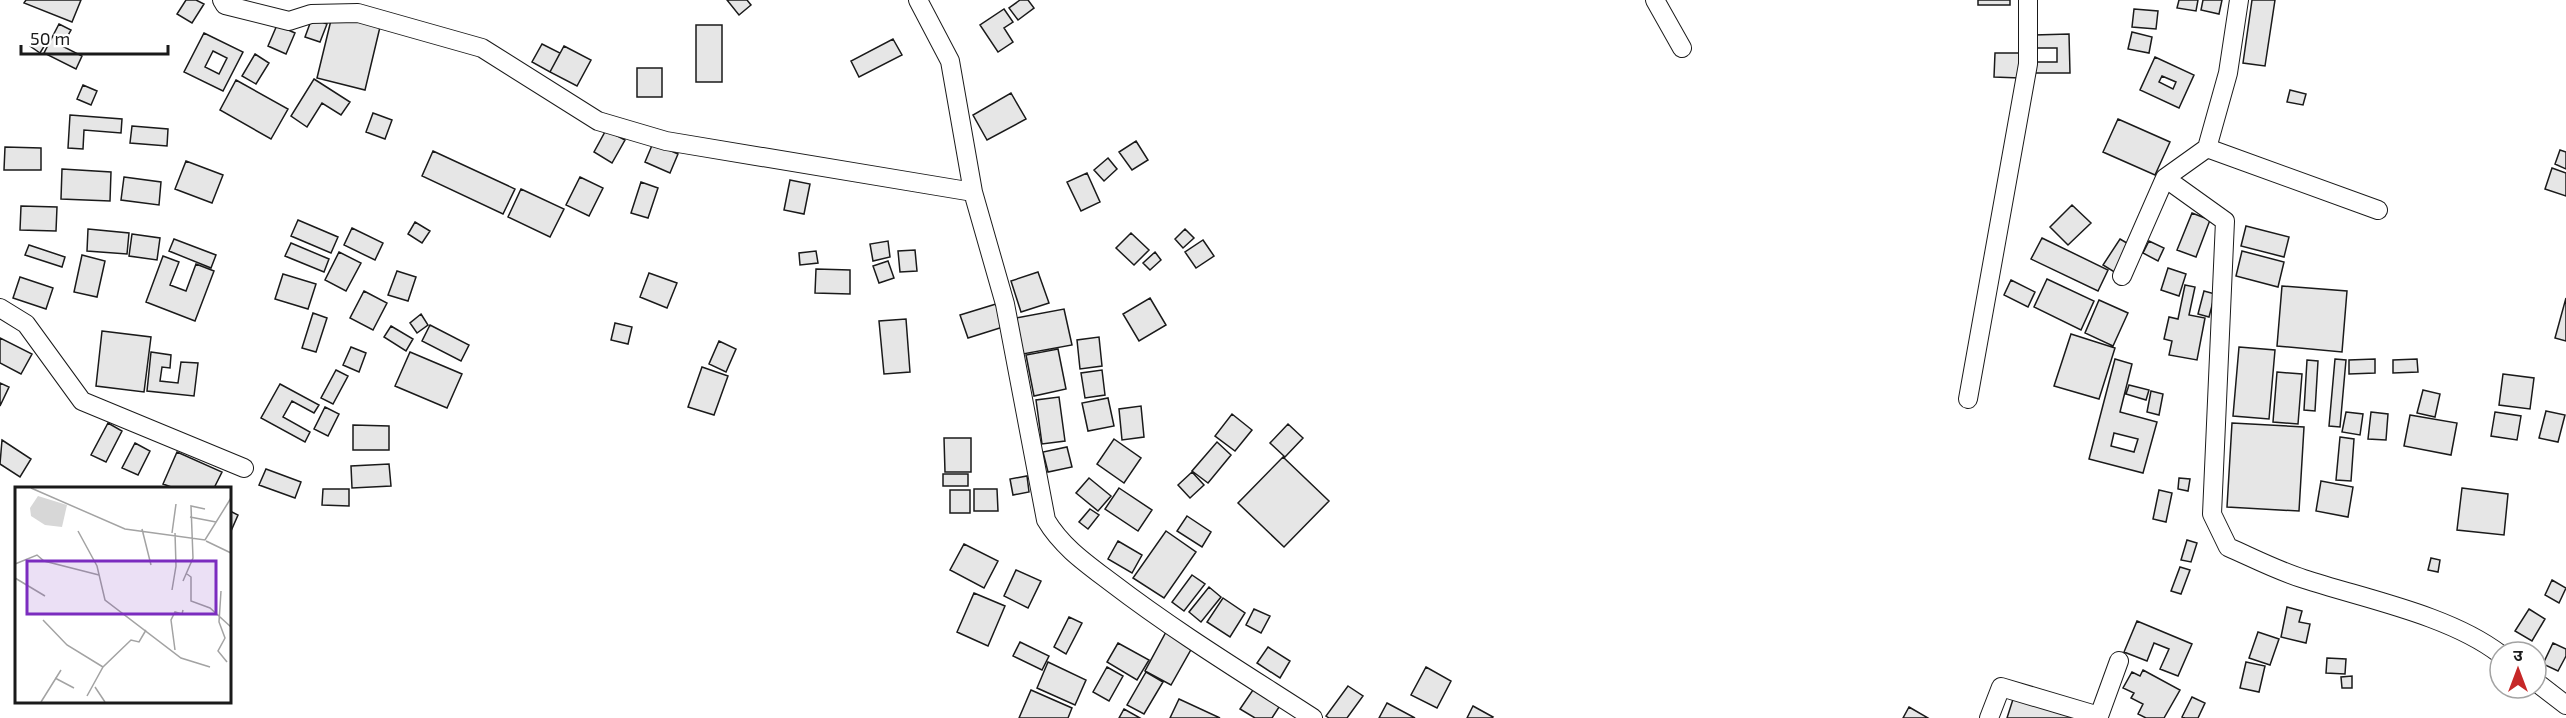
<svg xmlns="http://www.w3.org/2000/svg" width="2566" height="718" viewBox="0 0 2566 718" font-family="'Exo 2','Noto Sans Devanagari',sans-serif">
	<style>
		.building { fill: #e6e6e6; stroke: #1a1a1a; stroke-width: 1.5; fill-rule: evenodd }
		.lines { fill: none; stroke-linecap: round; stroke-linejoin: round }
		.street-casing { stroke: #1a1a1a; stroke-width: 20 }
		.street { stroke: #fff; stroke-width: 18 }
		.inset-road { fill: none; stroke: #a3a3a3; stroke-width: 1.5 }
		.view { fill: #7b2cbf; fill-opacity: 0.15; stroke: #7b2cbf; stroke-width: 3 }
		.inset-edge { fill: none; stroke: #1a1a1a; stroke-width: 3 }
	</style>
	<rect width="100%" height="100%" fill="#fff"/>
	<!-- building -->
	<path class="building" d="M 26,0 L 81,0 L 72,22 L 24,3 Z
		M 186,0 L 196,0 L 204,4 L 192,23 L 177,14 Z
		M 727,0 L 747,0 L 751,5 L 739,15 Z
		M 1020,0 L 1028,0 L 1034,8 L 1018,20 L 1009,8 Z
		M 1978,0 L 2010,0 L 2010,5 L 1978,5 Z
		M 2179,0 L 2198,0 L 2196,11 L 2177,8 Z
		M 2203,0 L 2222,0 L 2219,14 L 2201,10 Z
		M 2252,0 L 2275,0 L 2265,66 L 2243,63 Z
		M 1004,9 L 1013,22 L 1004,28 L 1013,42 L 998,52 L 980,25 Z
		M 2134,9 L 2158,11 L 2156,29 L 2132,27 Z
		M 332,16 L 380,27 L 365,90 L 317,78 Z
		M 312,18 L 327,24 L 320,42 L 305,37 Z
		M 59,24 L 71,30 L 62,46 L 82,56 L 76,69 L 44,53 Z
		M 277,25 L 295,33 L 286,54 L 268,46 Z
		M 696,25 L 722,25 L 722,82 L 696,82 Z
		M 2132,32 L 2152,37 L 2149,53 L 2128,49 Z
		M 204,33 L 243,52 L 223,91 L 184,72 ZM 213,51 L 227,58 L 219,74 L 205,67 Z
		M 2069,34 L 2070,73 L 2032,73 L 2032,62 L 2057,62 L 2057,48 L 2034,48 L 2034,35 Z
		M 35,38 L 45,45 L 40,53 L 30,46 Z
		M 893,39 L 902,55 L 859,77 L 851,61 Z
		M 542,44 L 560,53 L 550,72 L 532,62 Z
		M 564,46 L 591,60 L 577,86 L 550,72 Z
		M 1995,53 L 2021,53 L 2020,78 L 1994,77 Z
		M 255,54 L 269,63 L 256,84 L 242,76 Z
		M 2155,57 L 2194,75 L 2179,108 L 2140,90 ZM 2162,76 L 2176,82 L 2173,89 L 2159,82 Z
		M 637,68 L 662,68 L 662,97 L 637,97 Z
		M 314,79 L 350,102 L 341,115 L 322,103 L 307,127 L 291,116 Z
		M 236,80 L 288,109 L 271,139 L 220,110 Z
		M 83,85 L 97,91 L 91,105 L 77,99 Z
		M 2290,90 L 2306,94 L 2303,105 L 2287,102 Z
		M 1011,93 L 1026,119 L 987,140 L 973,115 Z
		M 373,113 L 392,120 L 385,139 L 366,132 Z
		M 70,115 L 122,119 L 121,133 L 84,130 L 83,149 L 68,148 Z
		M 2118,119 L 2170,142 L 2155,175 L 2103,152 Z
		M 132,126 L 168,129 L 167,146 L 130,143 Z
		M 606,130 L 625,140 L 612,163 L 594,152 Z
		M 1136,141 L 1148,160 L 1132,170 L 1119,152 Z
		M 653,143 L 678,154 L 670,173 L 645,162 Z
		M 5,147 L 41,148 L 41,170 L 4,170 Z
		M 2560,150 L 2566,152 L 2566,169 L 2555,164 Z
		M 433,151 L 515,189 L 503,214 L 422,176 Z
		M 1108,158 L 1117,169 L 1104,181 L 1094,170 Z
		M 186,161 L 223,175 L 212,203 L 175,189 Z
		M 2552,168 L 2566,173 L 2566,196 L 2545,189 Z
		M 62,169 L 111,172 L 110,201 L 61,199 Z
		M 1087,173 L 1100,202 L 1081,211 L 1067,182 Z
		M 124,177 L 161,182 L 159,205 L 121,200 Z
		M 580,177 L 603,188 L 589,216 L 566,205 Z
		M 790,180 L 810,184 L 804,214 L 784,210 Z
		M 641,182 L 658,188 L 648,218 L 631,213 Z
		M 521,189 L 564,209 L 550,237 L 508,217 Z
		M 2072,205 L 2091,223 L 2068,245 L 2050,227 Z
		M 21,206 L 57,207 L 56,231 L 20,230 Z
		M 2192,213 L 2210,220 L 2196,257 L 2177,250 Z
		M 298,220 L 338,237 L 331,253 L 291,236 Z
		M 415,222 L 430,231 L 422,243 L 408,234 Z
		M 2246,226 L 2289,237 L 2284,257 L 2241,246 Z
		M 352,228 L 383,243 L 375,260 L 344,245 Z
		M 88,229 L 129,233 L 127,254 L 87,251 Z
		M 1185,229 L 1194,238 L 1183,248 L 1175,239 Z
		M 1131,233 L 1149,250 L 1134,265 L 1116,248 Z
		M 132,234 L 160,238 L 157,260 L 129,256 Z
		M 2042,238 L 2108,270 L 2098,291 L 2031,259 Z
		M 174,239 L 216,255 L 211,268 L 169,251 Z
		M 2120,239 L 2132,246 L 2116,273 L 2103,265 Z
		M 1203,240 L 1214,256 L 1196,268 L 1185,252 Z
		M 888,241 L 890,257 L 873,261 L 870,244 Z
		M 2149,241 L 2164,248 L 2158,261 L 2143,253 Z
		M 291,243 L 329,259 L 324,272 L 285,256 Z
		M 29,245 L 65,257 L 62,267 L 25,255 Z
		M 915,250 L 917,271 L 900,272 L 898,251 Z
		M 816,251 L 818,263 L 800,265 L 799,253 Z
		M 2242,251 L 2284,262 L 2278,287 L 2236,276 Z
		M 339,252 L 361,263 L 346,291 L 325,280 Z
		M 1155,252 L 1161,260 L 1150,270 L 1143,263 Z
		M 82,255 L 105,261 L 97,297 L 74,292 Z
		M 163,256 L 179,262 L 170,285 L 186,291 L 196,264 L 214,271 L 195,321 L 146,302 Z
		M 888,261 L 894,278 L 879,283 L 873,266 Z
		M 2168,268 L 2186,274 L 2179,296 L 2161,290 Z
		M 816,269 L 850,270 L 850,294 L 815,293 Z
		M 397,271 L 416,277 L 408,301 L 388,295 Z
		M 1038,272 L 1049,303 L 1021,312 L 1011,281 Z
		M 649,273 L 677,283 L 667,308 L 640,297 Z
		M 283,274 L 316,284 L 308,309 L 275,299 Z
		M 20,277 L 53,288 L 46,309 L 13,298 Z
		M 2047,279 L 2094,301 L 2081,330 L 2034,307 Z
		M 2011,280 L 2035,292 L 2028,307 L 2004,295 Z
		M 2185,285 L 2195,287 L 2189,315 L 2205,318 L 2197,360 L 2169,355 L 2172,341 L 2164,339 L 2169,317 L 2178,319 Z
		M 2282,286 L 2347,291 L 2342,352 L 2277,346 Z
		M 364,291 L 387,303 L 373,330 L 350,318 Z
		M 2204,291 L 2215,294 L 2209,317 L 2198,314 Z
		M 1150,298 L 1166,325 L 1139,341 L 1123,314 Z
		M 2566,298 L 2566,341 L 2555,338 Z
		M 2099,300 L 2128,313 L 2113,346 L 2085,333 Z
		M 996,304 L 1003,327 L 968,338 L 960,315 Z
		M 1064,309 L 1072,345 L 1023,354 L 1016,318 Z
		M 313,313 L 327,318 L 316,352 L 302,348 Z
		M 421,314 L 428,325 L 417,333 L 410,323 Z
		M 906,319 L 910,372 L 884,374 L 879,321 Z
		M 615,323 L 632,327 L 628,344 L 611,340 Z
		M 430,325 L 469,345 L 461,361 L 422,341 Z
		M 391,326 L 413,339 L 406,351 L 384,337 Z
		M 102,331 L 151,337 L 144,392 L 96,386 Z
		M 2071,334 L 2115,348 L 2099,399 L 2054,386 Z
		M 1099,337 L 1102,366 L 1080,369 L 1077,340 Z
		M 0,338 L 32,354 L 21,374 L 0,363 Z
		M 719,341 L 736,349 L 726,372 L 709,364 Z
		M 351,347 L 366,353 L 359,372 L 343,365 Z
		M 2239,347 L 2275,350 L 2269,419 L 2233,416 Z
		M 1058,349 L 1066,389 L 1034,396 L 1026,355 Z
		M 151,352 L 171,355 L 170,368 L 162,367 L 160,381 L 178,383 L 181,362 L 198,363 L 194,396 L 147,391 Z
		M 410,352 L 462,374 L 447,408 L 395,386 Z
		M 2115,359 L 2132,364 L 2120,412 L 2157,422 L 2143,473 L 2089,459 ZM 2114,433 L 2138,439 L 2134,452 L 2111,446 Z
		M 2335,359 L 2346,360 L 2340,427 L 2329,426 Z
		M 2375,359 L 2375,373 L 2349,374 L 2349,360 Z
		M 2417,359 L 2418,372 L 2393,373 L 2393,360 Z
		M 2307,360 L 2318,361 L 2315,411 L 2304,410 Z
		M 702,367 L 728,376 L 714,415 L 688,407 Z
		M 336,370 L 348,376 L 333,404 L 321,398 Z
		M 1102,370 L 1105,395 L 1085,398 L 1081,373 Z
		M 2277,372 L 2302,374 L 2298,424 L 2273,422 Z
		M 2503,374 L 2534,378 L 2530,409 L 2499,405 Z
		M 0,383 L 9,387 L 0,406 Z
		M 280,384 L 319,405 L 314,413 L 292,401 L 283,417 L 310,432 L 305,442 L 261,418 Z
		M 2129,385 L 2149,390 L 2146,400 L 2126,394 Z
		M 2423,390 L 2440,394 L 2435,417 L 2417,413 Z
		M 2151,391 L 2163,394 L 2159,415 L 2147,412 Z
		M 1059,397 L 1065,441 L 1042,444 L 1036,400 Z
		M 1108,398 L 1114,426 L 1088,431 L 1082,403 Z
		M 1141,406 L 1144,437 L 1122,440 L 1119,409 Z
		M 325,407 L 339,414 L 328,436 L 314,429 Z
		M 2546,411 L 2565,415 L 2558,442 L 2539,438 Z
		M 2346,412 L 2363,414 L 2360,435 L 2342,432 Z
		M 2371,412 L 2388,414 L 2386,440 L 2368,439 Z
		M 2495,412 L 2521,416 L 2517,440 L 2491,436 Z
		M 1232,414 L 1252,430 L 1235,451 L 1215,436 Z
		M 2410,415 L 2457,423 L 2451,455 L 2404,446 Z
		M 108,423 L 122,431 L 106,462 L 91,455 Z
		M 2232,423 L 2304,427 L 2299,511 L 2227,507 Z
		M 1288,424 L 1303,438 L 1285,457 L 1270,443 Z
		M 353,425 L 389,426 L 389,450 L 353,450 Z
		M 2340,437 L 2354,439 L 2351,481 L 2336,480 Z
		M 944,438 L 971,438 L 971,472 L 945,472 Z
		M 1114,439 L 1141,458 L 1124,483 L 1097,464 Z
		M 2,440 L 31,459 L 20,477 L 0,464 Z
		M 1217,442 L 1231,455 L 1208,483 L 1192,471 Z
		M 135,443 L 150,451 L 138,475 L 122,468 Z
		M 1067,447 L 1072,467 L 1048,472 L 1043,452 Z
		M 177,452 L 222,472 L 214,488 L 174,488 L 163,484 Z
		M 1283,457 L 1329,501 L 1284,547 L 1238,503 Z
		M 389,464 L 391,486 L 352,488 L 351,466 Z
		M 266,469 L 301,482 L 295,498 L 259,485 Z
		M 1192,472 L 1204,485 L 1190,498 L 1178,485 Z
		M 943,474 L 968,474 L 968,486 L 943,486 Z
		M 1027,476 L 1029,492 L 1013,495 L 1010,479 Z
		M 1089,478 L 1111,496 L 1098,511 L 1076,493 Z
		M 2179,478 L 2190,479 L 2188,491 L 2178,489 Z
		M 2321,481 L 2353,487 L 2348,517 L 2316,511 Z
		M 1119,488 L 1152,510 L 1138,531 L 1105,509 Z
		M 2462,488 L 2508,494 L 2504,535 L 2457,530 Z
		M 323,489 L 349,489 L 349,506 L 322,505 Z
		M 974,489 L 997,489 L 998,511 L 974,511 Z
		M 950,490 L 970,490 L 970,513 L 950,513 Z
		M 2159,490 L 2172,493 L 2166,522 L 2153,519 Z
		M 1090,509 L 1099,515 L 1088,529 L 1079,522 Z
		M 230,511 L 238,515 L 231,531 L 230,531 Z
		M 1187,516 L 1211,532 L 1202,547 L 1177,531 Z
		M 1166,531 L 1196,552 L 1164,598 L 1133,578 Z
		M 2187,540 L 2197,543 L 2191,562 L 2181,560 Z
		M 1118,541 L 1142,555 L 1132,573 L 1108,559 Z
		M 964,544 L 998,561 L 984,588 L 950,570 Z
		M 2431,558 L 2440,560 L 2438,572 L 2428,570 Z
		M 2180,567 L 2190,570 L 2181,594 L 2171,591 Z
		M 1016,570 L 1041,581 L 1028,608 L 1004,596 Z
		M 1192,575 L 1205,584 L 1184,611 L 1172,602 Z
		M 2552,580 L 2566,588 L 2559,603 L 2545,595 Z
		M 1209,587 L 1221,597 L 1201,622 L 1189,612 Z
		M 974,593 L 1005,606 L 988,646 L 957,632 Z
		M 1223,598 L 1245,613 L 1230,637 L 1207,622 Z
		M 2287,607 L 2302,611 L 2299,622 L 2310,624 L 2306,643 L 2281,637 Z
		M 1254,609 L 1270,616 L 1261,633 L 1246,625 Z
		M 2529,609 L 2545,619 L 2532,641 L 2515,631 Z
		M 1069,617 L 1082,623 L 1066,654 L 1054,647 Z
		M 2137,621 L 2192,644 L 2178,676 L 2160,669 L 2169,649 L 2154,643 L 2147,661 L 2124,652 Z
		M 1166,632 L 1193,646 L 1171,685 L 1145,671 Z
		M 2258,632 L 2279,639 L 2270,665 L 2249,658 Z
		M 1020,642 L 1049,656 L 1042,670 L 1013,656 Z
		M 1118,643 L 1149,660 L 1137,680 L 1107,662 Z
		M 2553,643 L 2566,649 L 2566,656 L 2558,671 L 2543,664 Z
		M 1268,647 L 1290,661 L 1280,678 L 1257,663 Z
		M 2327,658 L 2346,659 L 2345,674 L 2326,673 Z
		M 1048,662 L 1086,680 L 1075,705 L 1037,688 Z
		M 2246,662 L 2265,666 L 2259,692 L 2240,688 Z
		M 1107,667 L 1123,676 L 1109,701 L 1093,692 Z
		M 1426,667 L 1451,681 L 1437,708 L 1411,695 Z
		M 2143,670 L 2180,690 L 2164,718 L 2146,718 L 2138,714 L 2143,704 L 2131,698 L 2134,693 L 2123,688 L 2132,672 L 2140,676 Z
		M 1146,672 L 1163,682 L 1144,714 L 1127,705 Z
		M 2352,676 L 2352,688 L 2342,688 L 2341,677 Z
		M 1348,686 L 1363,696 L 1347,718 L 1329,718 L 1326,716 Z
		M 1255,687 L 1281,704 L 1272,718 L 1255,718 L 1240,709 Z
		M 1031,690 L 1072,708 L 1068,718 L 1019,718 Z
		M 2015,693 L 2083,718 L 2007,718 Z
		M 2192,697 L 2205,703 L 2198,718 L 2185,718 L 2182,717 Z
		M 1179,699 L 1220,718 L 1170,718 Z
		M 1387,703 L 1415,718 L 1379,718 Z
		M 1473,706 L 1493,717 L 1492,718 L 1467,718 Z
		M 1909,707 L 1928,718 L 1903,718 Z
		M 1124,709 L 1140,718 L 1119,718 Z"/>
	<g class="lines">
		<defs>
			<path id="street" d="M 222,0 L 225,5 L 289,21 L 311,14 L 358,13 L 482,48 L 598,121 L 666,141 L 973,192
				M 918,0 L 950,61 L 973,192 L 1005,304 L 1046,520 C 1062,547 1087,564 1112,583 C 1176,632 1245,674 1313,718
				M 1655,0 L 1682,48
				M 2207,148 L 2378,210
				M 2165,178 L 2225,221 L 2212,514 L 2228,547 C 2253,558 2278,571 2304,579 C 2365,599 2449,615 2500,654
				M 2122,276 L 2165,178 L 2207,148 L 2228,73 L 2239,0
				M 0,308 L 26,324 L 82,401 L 244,468
				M 1968,399 L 2028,64 L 2028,0
				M 2536,682 L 2566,705
				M 1989,718 L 2001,687 L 2099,716 L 2119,661"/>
		</defs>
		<!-- street casing -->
		<use href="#street" class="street-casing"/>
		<!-- street -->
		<use href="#street" class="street"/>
	</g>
	<!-- overview -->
	<g transform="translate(15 487)">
		<rect width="216" height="216" fill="#fff"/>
		<path d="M 23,9 L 52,18 L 47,40 L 30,38 L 16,29 L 15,21 Z" fill="#d7d7d7"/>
		<path class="inset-road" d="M 16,1 L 110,42 L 190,53 L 216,11M 175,30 L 201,35M 127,42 L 136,78M 63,44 L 82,79 L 90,113 L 166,171 L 195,180M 157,46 L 161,17M 191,54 L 216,66M 0,77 L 22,68 L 29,74 L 84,88M 172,87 L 176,90 L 176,114 L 195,121 L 216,140M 0,91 L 30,109M 168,94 L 178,71 L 176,19 L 190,22M 157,103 L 161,79 L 160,46M 206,104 L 204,135 L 210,151 L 203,164 L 212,175M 28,133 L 52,158 L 88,180M 160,163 L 156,133 L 160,125 L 167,127 L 168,123M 40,191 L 59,201M 80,200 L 90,215M 72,209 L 88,180 L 116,153 L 124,155 L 131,143M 26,215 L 46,183"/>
		<path class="view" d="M 12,74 L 201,74 L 201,127 L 12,127 Z"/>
		<rect width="216" height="216" class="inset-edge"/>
	</g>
	<!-- north arrow -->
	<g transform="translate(2518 670)"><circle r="28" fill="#ffffff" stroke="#a3a3a3" stroke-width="1.5"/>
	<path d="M0-4.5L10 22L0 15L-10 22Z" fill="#c62828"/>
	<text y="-9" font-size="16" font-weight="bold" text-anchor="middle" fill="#1a1a1a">उ</text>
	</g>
	<!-- scale -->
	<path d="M21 45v9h147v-9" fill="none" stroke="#1a1a1a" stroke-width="3"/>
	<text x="30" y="45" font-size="18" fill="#1a1a1a" stroke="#ffffff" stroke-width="4.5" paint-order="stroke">50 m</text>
</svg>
